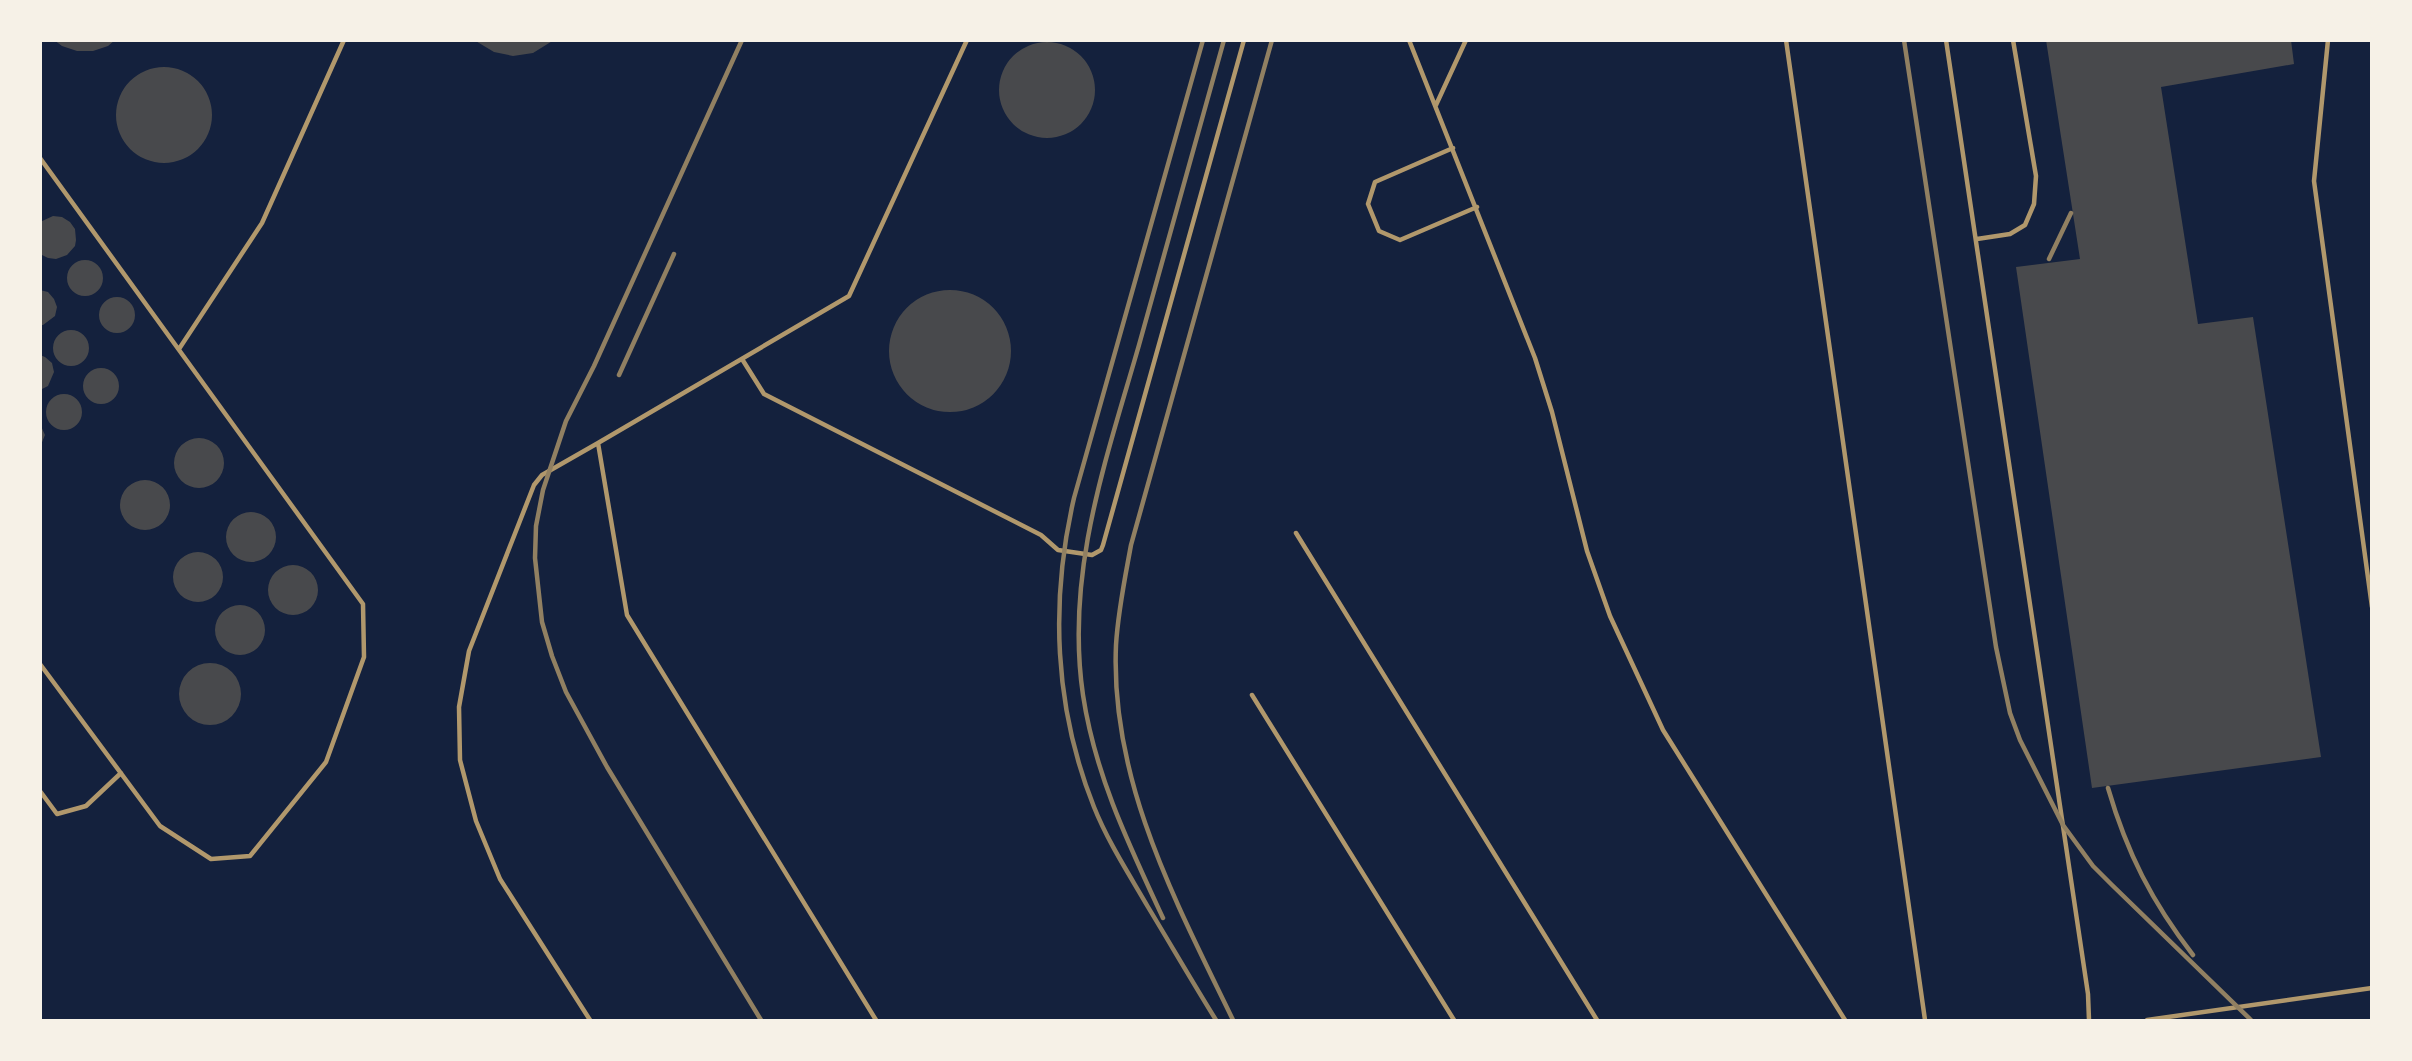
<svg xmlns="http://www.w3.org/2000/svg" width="2412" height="1061" viewBox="0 0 2412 1061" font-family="Commissioner,sans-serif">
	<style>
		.building { fill: #48494c }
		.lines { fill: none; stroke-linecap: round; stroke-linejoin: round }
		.service { stroke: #b1986c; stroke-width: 4.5 }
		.rail { stroke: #918062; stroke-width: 4.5 }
	</style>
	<rect width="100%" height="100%" fill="#14213d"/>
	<!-- building -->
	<path class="building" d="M 54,40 L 115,40 L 108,46 L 93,51 L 77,51 L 62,46 Z
		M 474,40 L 554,40 L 533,53 L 513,56 L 494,52 Z
		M 2046,40 L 2291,40 L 2294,64 L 2161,87 L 2198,324 L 2253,317 L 2321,757 L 2092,788 L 2016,267 L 2080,259 Z
		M999 90a48 48 0 1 1 96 0a48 48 0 1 1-96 0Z
		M116 115a48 48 0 1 1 96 0a48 48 0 1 1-96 0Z
		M 53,216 L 62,217 L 70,222 L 75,229 L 76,240 L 75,246 L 67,255 L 56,259 L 48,258 L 40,254 L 40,222 Z
		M67 278a18 18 0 1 1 36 0a18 18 0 1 1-36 0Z
		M889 351a61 61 0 1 1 122 0a61 61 0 1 1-122 0Z
		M 40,290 L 48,292 L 54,299 L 57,307 L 55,316 L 43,325 L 40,325 Z
		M99 315a18 18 0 1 1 36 0a18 18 0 1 1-36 0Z
		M53 348a18 18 0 1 1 36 0a18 18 0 1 1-36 0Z
		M 40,355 L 45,357 L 52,363 L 54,372 L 48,386 L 40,390 Z
		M83 386a18 18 0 1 1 36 0a18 18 0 1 1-36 0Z
		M46 412a18 18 0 1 1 36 0a18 18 0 1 1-36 0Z
		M 40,424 L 45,435 L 40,447 Z
		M174 463a25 25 0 1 1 50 0a25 25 0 1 1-50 0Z
		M120 505a25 25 0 1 1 50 0a25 25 0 1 1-50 0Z
		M226 537a25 25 0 1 1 50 0a25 25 0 1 1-50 0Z
		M173 577a25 25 0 1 1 50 0a25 25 0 1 1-50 0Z
		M268 590a25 25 0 1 1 50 0a25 25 0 1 1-50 0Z
		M215 630a25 25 0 1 1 50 0a25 25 0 1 1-50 0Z
		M179 694a31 31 0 1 1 62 0a31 31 0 1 1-62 0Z"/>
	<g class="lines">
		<!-- service -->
		<path class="service" d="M 1409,40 L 1535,358 L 1552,412 L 1587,551 L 1610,616 L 1663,730 L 1845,1020
			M 1786,40 L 1925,1020
			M 1946,40 L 2088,994 L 2089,1020
			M 2328,40 L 2314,181 L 2372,607
			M 1436,105 L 1466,40
			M 1453,148 L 1375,182 L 1368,204 L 1379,231 L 1400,240 L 1477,207
			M 40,158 L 363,604 L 364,657 L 326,762 L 250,856 L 211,859 L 160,826 L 40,664
			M 1977,239 L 2010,234 L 2025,225 L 2034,204 L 2036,176 L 2013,40
			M 179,349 L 262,223 L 344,40
			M 742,359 L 764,394 L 1041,535 L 1058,550 L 1092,555 L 1101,550 L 1103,545 L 1244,40
			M 1296,533 L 1597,1020
			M 1252,695 L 1454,1020
			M 40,791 L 57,814 L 86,806 L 121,773
			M 590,1020 L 500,879 L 476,821 L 460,760 L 459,707 L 469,651 L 534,485 L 542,475 L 598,443
			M 876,1020 L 627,615 L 598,443 L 849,296 L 967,40
			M 2147,1020 L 2372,988"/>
		<!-- rail -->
		<path class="rail" d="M 742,40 L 594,366 L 566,421 L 543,490 L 536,526 L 535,558 L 542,622 L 552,656 L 566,692 L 607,767 L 761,1020
			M 1203,40 L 1074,498 C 1050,601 1054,707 1094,807 C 1108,842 1129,874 1148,907 C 1171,945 1193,983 1216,1020
			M 1904,40 L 1996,647 L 2010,713 L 2020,740 L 2063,825 L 2093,866 L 2112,885 L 2251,1020
			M 2049,259 L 2071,213
			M 619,375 L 674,254
			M 2108,788 C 2127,853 2152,902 2193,955
			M 1163,918 C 1129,845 1095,775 1083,695 C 1065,573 1106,460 1139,345 C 1167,243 1196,142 1224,40
			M 1233,1020 C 1176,902 1110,781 1116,645 C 1118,611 1125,578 1131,545 L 1272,40"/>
	</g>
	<!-- border -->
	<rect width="2412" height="1061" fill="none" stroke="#f6f1e7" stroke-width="84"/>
</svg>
